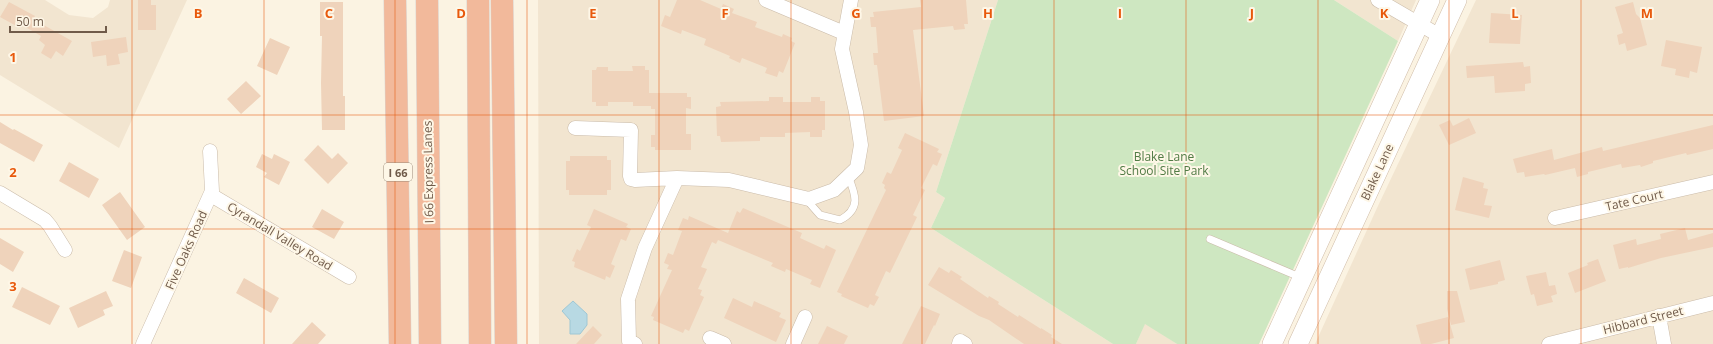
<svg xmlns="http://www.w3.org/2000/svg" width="1713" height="344" viewBox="0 0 1713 344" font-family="'Open Sans',sans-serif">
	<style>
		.residential { fill: #f2e5d0 }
		.green { fill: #cee7c1 }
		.water { fill: #b8d9e3; stroke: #9ec7d4 }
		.building { fill: #efd3bb }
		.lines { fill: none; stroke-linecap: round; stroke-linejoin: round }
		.lane-casing { stroke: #cabba9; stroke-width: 8 }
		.street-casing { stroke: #cabba9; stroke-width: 15 }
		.secondary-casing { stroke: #d0bda9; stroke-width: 20 }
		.highway-casing { stroke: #dad4d0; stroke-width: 23 }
		.lane { stroke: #fff; stroke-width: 7 }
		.street { stroke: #fff; stroke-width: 14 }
		.secondary { stroke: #fff; stroke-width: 19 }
		.highway { stroke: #f2b99b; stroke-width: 22 }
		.grid { fill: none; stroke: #e8590c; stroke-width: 1; stroke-opacity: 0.55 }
		.labels { text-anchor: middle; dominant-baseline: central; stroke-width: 4; stroke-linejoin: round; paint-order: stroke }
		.shield { fill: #fef7e7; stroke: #9b8a79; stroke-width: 1 }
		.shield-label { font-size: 11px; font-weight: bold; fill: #705b4a }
		.park-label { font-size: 12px; fill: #517b45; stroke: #fef7e7 }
		.street-label { font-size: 12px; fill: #705b4a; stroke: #fef7e7 }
		.grid-label { font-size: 13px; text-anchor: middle; font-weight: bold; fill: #e8590c; stroke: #fef7e7; stroke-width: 4; stroke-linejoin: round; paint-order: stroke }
	</style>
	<rect width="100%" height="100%" fill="#fbf3e2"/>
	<path class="residential" d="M0,0H45L69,15L93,18L108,7L110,0H187L119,148L0,75Z
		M538,0H998L936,192L945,198L931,228L1113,344H539Z
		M1334,0H1416L1398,41Z
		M1476,0H1713V344H1315L1377,208Z
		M1145,323L1177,344H1136Z"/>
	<path class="green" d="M998,0H1334L1398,41L1259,344H1177L1145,324L1136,344H1113L931,228L945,198L936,192Z"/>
	<path class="water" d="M573,301L587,314V325L580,334H570V320L562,311Z"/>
	<path class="building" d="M138,0H151V5H156V30H138Z
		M677,0H700L721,9L723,4L734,9L732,13L757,22L755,27L782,37L783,34L792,38L791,41L795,43L783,73L779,71L777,77L765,73L767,68L742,58L740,63L729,58L730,56L704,45L706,39L682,30L681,34L661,26L665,15L670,17Z
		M920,0H966L968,24H964L965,29L954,30L953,26L913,30L924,116L884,121L877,65H874L873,53H878L876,27H871L870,17H874L873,12L921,7Z
		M9,2L35,16L33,19L72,41L63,56L56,51L51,59L41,53L45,45L39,40L41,36L22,25L20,28L0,17Z
		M320,2H343V96H345V130H322L321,83L322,36H320Z
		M1633,2L1636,14L1640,18L1647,45L1627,51L1625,43L1619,45L1617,35L1623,33L1615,7Z
		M1491,13L1522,15L1520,44L1489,43Z
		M126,37L128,52L118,54L120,64L107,66L106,55L93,57L91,42Z
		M270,38L290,47L277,75L257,66Z
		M1666,40L1702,47L1697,73L1690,71L1689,78L1675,75L1676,69L1661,66Z
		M1523,62L1524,67L1530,66L1531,83L1525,84V91L1495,93L1494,76L1467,78L1466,66Z
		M632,66H645V70H649V93H687V97H691V109L686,108V134H691V150H655V147H651V135H655V109H651V106H633V102H608V106H596V102H592V70H596L597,67H608V71H633Z
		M246,81L261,96L241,114L227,99Z
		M769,97H783V102H811V97H820V101H825V130H822V137H810V132L785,133V137H760V141L721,142L720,136H717L716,107L721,106L720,102L769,101Z
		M1469,118L1476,133L1449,145L1439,125L1450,120L1453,126Z
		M0,122L13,130L14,129L43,145L34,162L0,143Z
		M1713,125V149L1687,155L1686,153L1653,161V163L1641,167L1640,165L1622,168L1621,164L1588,172V174L1577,177L1575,168L1545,175L1544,174L1525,177L1524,172L1517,173L1513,159L1552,149L1554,160L1602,147L1603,151Z
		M905,133L939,149L937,152L942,154L937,166L933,164L921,188L925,190L913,215L917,217L890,273L886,271L875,295L879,297L874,306L870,304L868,308L841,296L842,294L837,292L886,190L884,188L885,185L882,183L887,172L891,174L902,150L898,148Z
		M318,145L332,159L338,153L348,163L328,184L304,160Z
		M262,154L272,159L274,154L290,162L279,185L264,177L267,173L256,167Z
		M570,156H607V160H611V190H607V195H569V190H566V161H570Z
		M69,162L99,179L89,198L59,181Z
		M1463,177L1484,183L1483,188L1488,189L1484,205L1492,206L1489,218L1455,210Z
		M120,192L145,227L127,240L102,205Z
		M743,208L802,233L800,238L824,249L826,245L836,250L820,288L810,284L812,280L786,269L785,272L771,266L773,263L718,240L716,244L712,242L701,267L707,269L698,289L702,290L700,295L704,297L689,331L685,329L683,333L653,320L654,317L651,316L672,270L667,269L669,265L664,263L668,253L673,255L682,231L678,230L683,218L688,220L689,216L728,233L737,211L740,213Z
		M322,209L344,222L334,239L312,227Z
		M594,209L628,224L626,227L631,229L626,241L621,239L611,264L615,266L610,278L606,276L605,280L574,267L575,262L572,261L577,249L580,251L591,227L587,225Z
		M1685,228L1688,240L1713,233V247L1661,258L1628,268V267L1619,269L1613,245L1636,239L1637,245L1661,239L1660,234Z
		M0,238L24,252L13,272L0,264Z
		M124,250L142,257L131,288L112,281Z
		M1598,259L1606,281L1575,293L1568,273L1588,265L1587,263Z
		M1500,260L1505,280L1498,282V284L1470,290L1465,269Z
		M939,267L949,273L951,270L962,277L960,279L988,298L989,296L999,302L998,304L1018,317L1019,315L1041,329V328L1052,335L1051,337L1062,344H1024L989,320L979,316L928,285Z
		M1546,272L1549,286L1555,285L1557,294L1551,296L1553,302L1537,306L1534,294L1531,295L1526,276Z
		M244,278L279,298L271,313L236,293Z
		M22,287L60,306L50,325L12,307Z
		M106,291L113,306L103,310L105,315L78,328L69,308Z
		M1447,291H1457L1465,322L1451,325L1447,309Z
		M733,298L752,307L754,301L781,313L779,317L786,320L776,342L724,318Z
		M921,306L940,314L935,326L934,325L925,344H902Z
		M1448,317L1454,338L1431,344H1421L1416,325Z
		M312,322L326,335L318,344H292Z
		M593,326L602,335L594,344H576Z
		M827,326L848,336L844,344H818Z"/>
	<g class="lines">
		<defs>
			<path id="lane" d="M806,199L820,215L840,220C861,209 856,195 848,176
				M1210,239L1302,278"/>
			<path id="street" d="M766,0L844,33
				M1378,0L1440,36
				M575,128L631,130L630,176L631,179L635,180L677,178
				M0,193L45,220L50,226L65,250
				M211,195L349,277
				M1555,218L1713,182
				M1659,316L1664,344
				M710,338L724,344
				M143,344L212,191L210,151
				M635,344L629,341L628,299L645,248L677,178L729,180L809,199L834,190L857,168L861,145L856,112L842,49L851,0
				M793,344L805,317
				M959,344L960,341L965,344
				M1549,344L1713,303"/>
			<path id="secondary" d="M1272,344L1430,0
				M1298,344L1457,0"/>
			<path id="highway" d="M395,0L400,344
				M427,0L430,344
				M478,0L480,344
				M502,0L506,344"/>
		</defs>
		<use href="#lane" class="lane-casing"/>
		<use href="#street" class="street-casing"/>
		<use href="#secondary" class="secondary-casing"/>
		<use href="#highway" class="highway-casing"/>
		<use href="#lane" class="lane"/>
		<use href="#street" class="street"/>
		<use href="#secondary" class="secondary"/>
		<use href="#highway" class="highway"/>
	</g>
	<path class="grid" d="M132,0V344M264,0V344M395,0V344M527,0V344M659,0V344M791,0V344M922,0V344M1054,0V344M1186,0V344M1318,0V344M1449,0V344M1581,0V344M0,115H1713M0,229H1713"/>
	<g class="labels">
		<rect class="shield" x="384" y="163" width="28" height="18" rx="3"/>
		<g class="shield-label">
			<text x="398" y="172">I 66</text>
		</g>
		<g class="park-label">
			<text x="1164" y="156">Blake Lane<tspan x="1164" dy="14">School Site Park</tspan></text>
		</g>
		<g class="street-label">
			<text transform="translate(428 172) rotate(-91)">I 66 Express Lanes</text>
			<text transform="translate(1377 172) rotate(-65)">Blake Lane</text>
			<text transform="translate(1634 200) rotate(-13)">Tate Court</text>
			<text transform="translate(280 236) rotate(31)">Cyrandall Valley Road</text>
			<text transform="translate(186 250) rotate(-66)">Five Oaks Road</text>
			<text transform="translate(1643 320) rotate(-14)">Hibbard Street</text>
		</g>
	</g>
	<g class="grid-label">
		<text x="198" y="18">B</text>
		<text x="329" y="18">C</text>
		<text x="461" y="18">D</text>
		<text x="593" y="18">E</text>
		<text x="725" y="18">F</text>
		<text x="856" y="18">G</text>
		<text x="988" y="18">H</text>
		<text x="1120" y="18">I</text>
		<text x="1252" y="18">J</text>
		<text x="1384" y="18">K</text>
		<text x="1515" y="18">L</text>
		<text x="1647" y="18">M</text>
		<text x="13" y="62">1</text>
		<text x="13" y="177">2</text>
		<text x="13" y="291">3</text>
	</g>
	<path d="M10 26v6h96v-6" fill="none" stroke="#705b4a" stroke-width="2"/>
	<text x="16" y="26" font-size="12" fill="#705b4a" stroke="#fef7e7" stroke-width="3" paint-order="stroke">50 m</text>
</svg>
